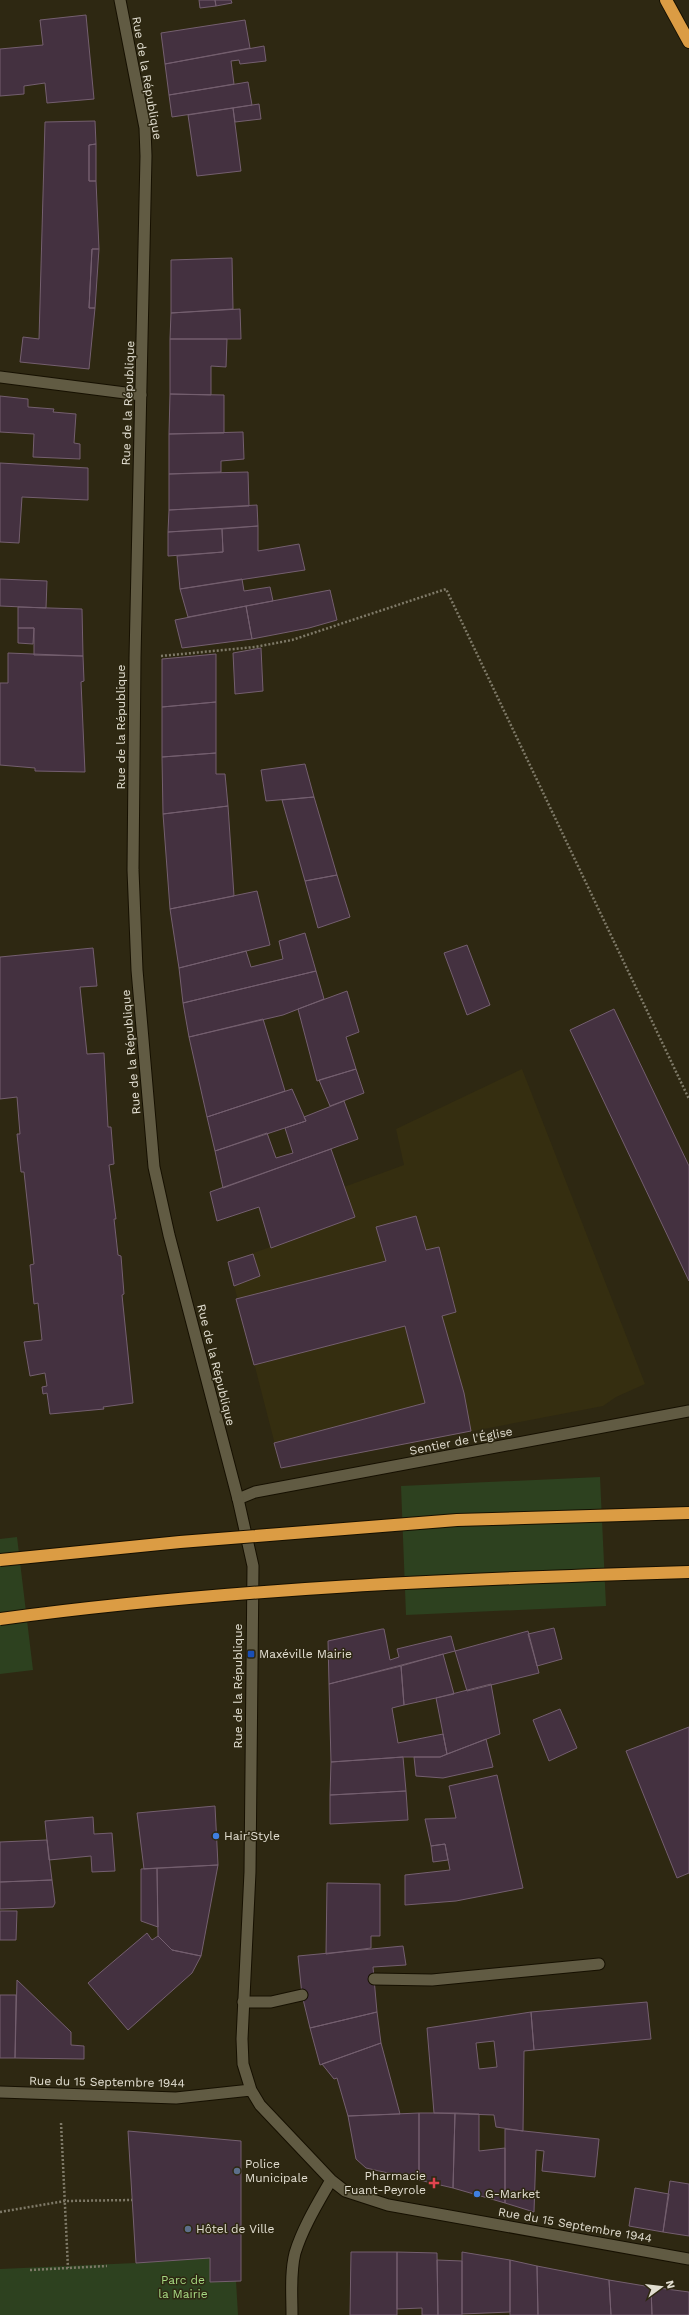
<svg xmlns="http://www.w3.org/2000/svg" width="689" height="2315" viewBox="0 0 689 2315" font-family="'Work Sans',sans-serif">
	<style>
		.built { fill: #352e10 }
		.green { fill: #2d411f }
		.building { fill: #443140; stroke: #745f6f; fill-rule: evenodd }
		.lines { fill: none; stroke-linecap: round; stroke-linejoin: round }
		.service-casing { stroke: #161000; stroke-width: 13 }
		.minor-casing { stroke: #161000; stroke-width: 13 }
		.tertiary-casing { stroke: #161000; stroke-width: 13 }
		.motorway-casing { stroke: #161000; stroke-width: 14 }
		.path { stroke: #7f7a68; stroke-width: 2.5; stroke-dasharray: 2 2; stroke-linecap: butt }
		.service { stroke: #615b43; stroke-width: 11 }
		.minor { stroke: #615b43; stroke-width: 11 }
		.tertiary { stroke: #615b43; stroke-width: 11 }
		.motorway { stroke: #db9c44; stroke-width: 12 }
		.motorway-bridge-casing { stroke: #161000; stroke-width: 14; stroke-linecap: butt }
		.motorway-bridge { stroke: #db9c44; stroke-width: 12 }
		.transit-dot { fill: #1a4fb4; stroke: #2e2812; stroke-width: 1.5 }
		.shop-dot { fill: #3f7fe0; stroke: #2e2812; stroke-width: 1.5 }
		.service-dot { fill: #5c6f8a; stroke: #2e2812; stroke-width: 1.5 }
		.health-dot { fill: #e0444e; stroke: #2e2812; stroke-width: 1.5 }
		.labels { text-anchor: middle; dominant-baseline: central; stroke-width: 3; stroke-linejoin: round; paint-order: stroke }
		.street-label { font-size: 12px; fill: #e2ded1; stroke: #2e2812 }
		.poi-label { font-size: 12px; fill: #e2ded1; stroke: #2e2812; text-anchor: start }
		.park-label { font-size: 12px; fill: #a6da83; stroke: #2e2812 }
	</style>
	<rect width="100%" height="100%" fill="#2e2812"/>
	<path class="built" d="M522,1069L645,1384L616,1397L603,1406L281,1468L228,1262L355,1217L344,1187L404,1165L396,1129Z"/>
	<path class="green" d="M600,1477L606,1606L406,1615L401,1486Z
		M17,1537L33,1670L0,1674V1539Z
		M210,2258V2282L236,2281L238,2315H0V2269L136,2263Z"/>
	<path class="building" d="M199,0H215L216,6L200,8Z
		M215,0H231L232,3L216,6Z
		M86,15L94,99L47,103L45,83L24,86V94L0,96V49L43,45L40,20Z
		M245,20L250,48L165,64L161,33Z
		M264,46L266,61L240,64L239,60L231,61L234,84L169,95L165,64Z
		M248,82L252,105L172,117L169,95Z
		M259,104L261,119L235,122L233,108Z
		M233,108L241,171L197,176L188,115Z
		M95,121L96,144L89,145V181H96L99,249H92L89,308H95L89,369L20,362L23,337L39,339L45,122Z
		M96,144V181H89V145Z
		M92,249H99L95,308H89Z
		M232,258L233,309L171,313V260Z
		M240,309L241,339H170L171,313Z
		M170,339H227L226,367L211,366V395L170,394Z
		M170,394L224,395V433L169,434Z
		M0,396L28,399V407L54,409L53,412L76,414L74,443L80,444V459L33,457L34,434L0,432Z
		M243,432L244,459L221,461V472L169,474V434Z
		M0,463L88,468V500L22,497L19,543L0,542Z
		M248,472L249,506L169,510V474Z
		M257,505L258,526L168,532L169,510Z
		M258,526V551L299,544L305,570L180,589L177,556L223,552L222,529Z
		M222,529L223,552L168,556V532Z
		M0,579L47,581L46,608L0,606Z
		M242,579L244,591L270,587L273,601L188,617L180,589Z
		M330,590L337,620L309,628L252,639L246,606Z
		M246,606L252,639L182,648L175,620Z
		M18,607L82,609L83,656L34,655V628H18Z
		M18,628H34L33,644L18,643Z
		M261,648L263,691L235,694L233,653Z
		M8,653L83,656L84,681L81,682L85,772L35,771V768L0,765V683H8Z
		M216,654V702L162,707V659Z
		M216,702V753L162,757V707Z
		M216,753V774H225L228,806L163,814L162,757Z
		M305,764L314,797L266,801L261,770Z
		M314,797L337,875L305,881L282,800Z
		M228,806L234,896L170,909L163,814Z
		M337,875L350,917L318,928L305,881Z
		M257,891L270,945L179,968L170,909Z
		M305,933L316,971L183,1003L179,968L246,951L251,967L283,959L279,941Z
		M467,945L490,1005L467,1015L444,953Z
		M93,948L97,986L80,987L87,1054L104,1053L108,1127H111L114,1164L109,1165L116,1219H114L118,1255L121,1256L124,1294L122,1295L133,1403L103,1407L104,1409L50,1414L47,1393L43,1394L42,1387L47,1386L45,1373L30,1376L24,1342L42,1340L38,1303L34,1304L30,1265L34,1264L24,1172H21L17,1134H20L17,1097L0,1099V957Z
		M316,971L324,999L283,1015L189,1037L183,1003Z
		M347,991L359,1032L346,1037L356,1069L317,1081L298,1009Z
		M614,1009L689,1166V1281L570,1030Z
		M263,1019L285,1091L207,1117L189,1037Z
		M356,1069L364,1093L330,1106L319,1080Z
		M292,1089L306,1121L215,1151L207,1117Z
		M344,1101L358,1139L223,1188L215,1151L267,1133L276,1158L293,1153L285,1128L306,1121L304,1117Z
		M331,1149L355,1217L271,1248L259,1207L217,1221L210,1192Z
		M416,1216L426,1250L439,1247L456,1312L442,1316L464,1393L471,1431L281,1468L274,1443L425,1403L405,1326L254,1365L236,1299L386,1261L376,1227Z
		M253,1254L260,1276L234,1286L228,1262Z
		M554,1628L562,1659L537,1666L528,1634Z
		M382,1629H384L390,1660L399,1657L397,1649L451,1636L455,1651L329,1684L328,1641Z
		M528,1631L539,1673L467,1691L455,1651Z
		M443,1654L454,1694L404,1705L401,1666Z
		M401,1666L404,1705L392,1708L398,1743L443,1734L447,1754L440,1757H403L331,1762L329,1684Z
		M491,1684L500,1734L447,1754L436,1698Z
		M560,1709L577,1748L549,1761L533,1720Z
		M689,1727V1873L677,1878L626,1751Z
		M486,1739L493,1767L443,1778L416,1776L414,1757H440Z
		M403,1757L406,1791L330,1795L331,1762Z
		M497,1775L523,1888L456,1901L405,1905V1875L450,1870L445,1844L431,1846L425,1819L456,1818L449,1786Z
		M406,1791L408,1820L330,1824V1795Z
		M215,1806L218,1865L144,1869L137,1813Z
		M93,1817L94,1834L112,1833L115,1871L92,1872L91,1856L49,1860L45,1821Z
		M47,1840L52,1880L0,1882V1842Z
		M445,1844L448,1860L433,1862L431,1846Z
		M218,1865L201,1956L172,1950L158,1936L157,1868Z
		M157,1868L158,1927L141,1921V1869Z
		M52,1880L55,1903L53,1907L0,1909V1882Z
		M327,1883L380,1884V1936H371V1948L326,1954Z
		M0,1911H17L16,1940H0Z
		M147,1933L152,1940L158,1936L172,1950L201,1956L192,1973L128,2030L88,1983Z
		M403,1946L406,1965L373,1967L377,2012L310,2028L302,1995L298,1956Z
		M17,1980L71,2032V2045L84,2046V2059L15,2058Z
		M0,1995H16L15,2058H0Z
		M647,2002L651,2039L534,2050L531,2012Z
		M377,2012L381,2043L320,2065L310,2028Z
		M531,2012L534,2050L524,2051L523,2131L496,2127L494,2115L434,2113L427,2028ZM494,2041L497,2067L479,2069L476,2043Z
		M381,2043L400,2114L348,2116L337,2078L334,2079L322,2064Z
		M419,2113V2180L366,2168L356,2159L348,2116Z
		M419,2113H455L453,2188L419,2180Z
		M455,2113L479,2114V2151L505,2148V2203L453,2188Z
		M505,2129L599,2139L595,2177L542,2171L544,2151L536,2150L534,2212L505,2203Z
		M128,2131L241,2141V2281L210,2282V2258L136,2263Z
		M670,2181L689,2184V2236L663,2232Z
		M635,2188L669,2194L663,2232L629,2226Z
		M351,2252H397V2315H350Z
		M397,2252L437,2253L438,2315H422V2308L397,2309Z
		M462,2252L510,2260V2312L462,2314Z
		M437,2260L462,2261V2315H438Z
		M510,2260L537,2266L538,2315H510Z
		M537,2266L609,2280L611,2315H538Z
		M609,2280L651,2287L652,2315H611Z
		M651,2287L689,2292V2315H652Z"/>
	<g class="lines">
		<defs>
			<path id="service" d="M238,1499L255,1492L689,1411
				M374,1979L432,1980L599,1964
				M243,2002H271L302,1995"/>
			<path id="minor" d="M0,377L141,395"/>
			<path id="tertiary" d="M120,0L145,128L146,156L135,658L133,870L137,970L154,1167L169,1235L238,1499L253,1566L250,1872L242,2039L243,2064L251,2090L260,2105L331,2180L345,2191L388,2205L689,2259
				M0,2092L176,2098L251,2090
				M292,2315C292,2295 290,2273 295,2253C303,2227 318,2203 331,2180"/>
			<path id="motorway" d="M666,0L689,42"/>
		</defs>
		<use href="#service" class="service-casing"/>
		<use href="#minor" class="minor-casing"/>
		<use href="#tertiary" class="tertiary-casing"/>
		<use href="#motorway" class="motorway-casing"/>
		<path class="path" d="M161,656L255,647L292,640L446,589L689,1099
			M61,2123L68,2268
			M0,2212L65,2201L132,2200
			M30,2270L107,2266"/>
		<use href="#service" class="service"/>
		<use href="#minor" class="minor"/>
		<use href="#tertiary" class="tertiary"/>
		<use href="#motorway" class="motorway"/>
		<defs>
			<path id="motorway-bridge" d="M0,1560L180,1542L457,1520L689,1513
				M0,1619C229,1588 459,1579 689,1572"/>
		</defs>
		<use href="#motorway-bridge" class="motorway-bridge-casing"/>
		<use href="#motorway-bridge" class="motorway-bridge"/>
	</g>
	<rect class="transit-dot" x="247" y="1650" width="8" height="8" rx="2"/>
	<g class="shop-dot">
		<circle cx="216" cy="1836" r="4"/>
		<circle cx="477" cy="2194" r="4"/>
	</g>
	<g class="service-dot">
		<circle cx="237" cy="2171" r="4"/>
		<circle cx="188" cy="2229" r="4"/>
	</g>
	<path class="health-dot" d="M432 2177h4v4h4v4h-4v4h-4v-4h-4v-4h4z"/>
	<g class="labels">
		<g class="street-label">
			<text transform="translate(147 78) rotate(80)">Rue de la République</text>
			<text transform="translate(128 403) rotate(-88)">Rue de la République</text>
			<text transform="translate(121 727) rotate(-90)">Rue de la République</text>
			<text transform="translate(131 1052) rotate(-95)">Rue de la République</text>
			<text transform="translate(216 1365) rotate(76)">Rue de la République</text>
			<text transform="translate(461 1441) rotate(-11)">Sentier de l'Église</text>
			<text transform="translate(238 1686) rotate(-90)">Rue de la République</text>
			<text transform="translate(107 2082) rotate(1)">Rue du 15 Septembre 1944</text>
			<text transform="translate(575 2225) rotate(10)">Rue du 15 Septembre 1944</text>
		</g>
		<g class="poi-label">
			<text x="259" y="1654">Maxéville Mairie</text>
			<text x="224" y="1836">Hair'Style</text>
			<text x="245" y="2164">Police<tspan x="245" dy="14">Municipale</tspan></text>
			<text x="426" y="2176" text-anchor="end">Pharmacie<tspan x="426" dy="14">Fuant-Peyrole</tspan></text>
			<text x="485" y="2194">G-Market</text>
			<text x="196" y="2229">Hôtel de Ville</text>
		</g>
		<g class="park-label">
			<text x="183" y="2280">Parc de<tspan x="183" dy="14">la Mairie</tspan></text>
		</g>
	</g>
	<g transform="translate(661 2287) rotate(75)" stroke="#2e2812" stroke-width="3" paint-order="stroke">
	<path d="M0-3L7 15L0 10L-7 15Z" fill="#e2ded1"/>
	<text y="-6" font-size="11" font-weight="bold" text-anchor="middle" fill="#e2ded1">N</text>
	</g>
</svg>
